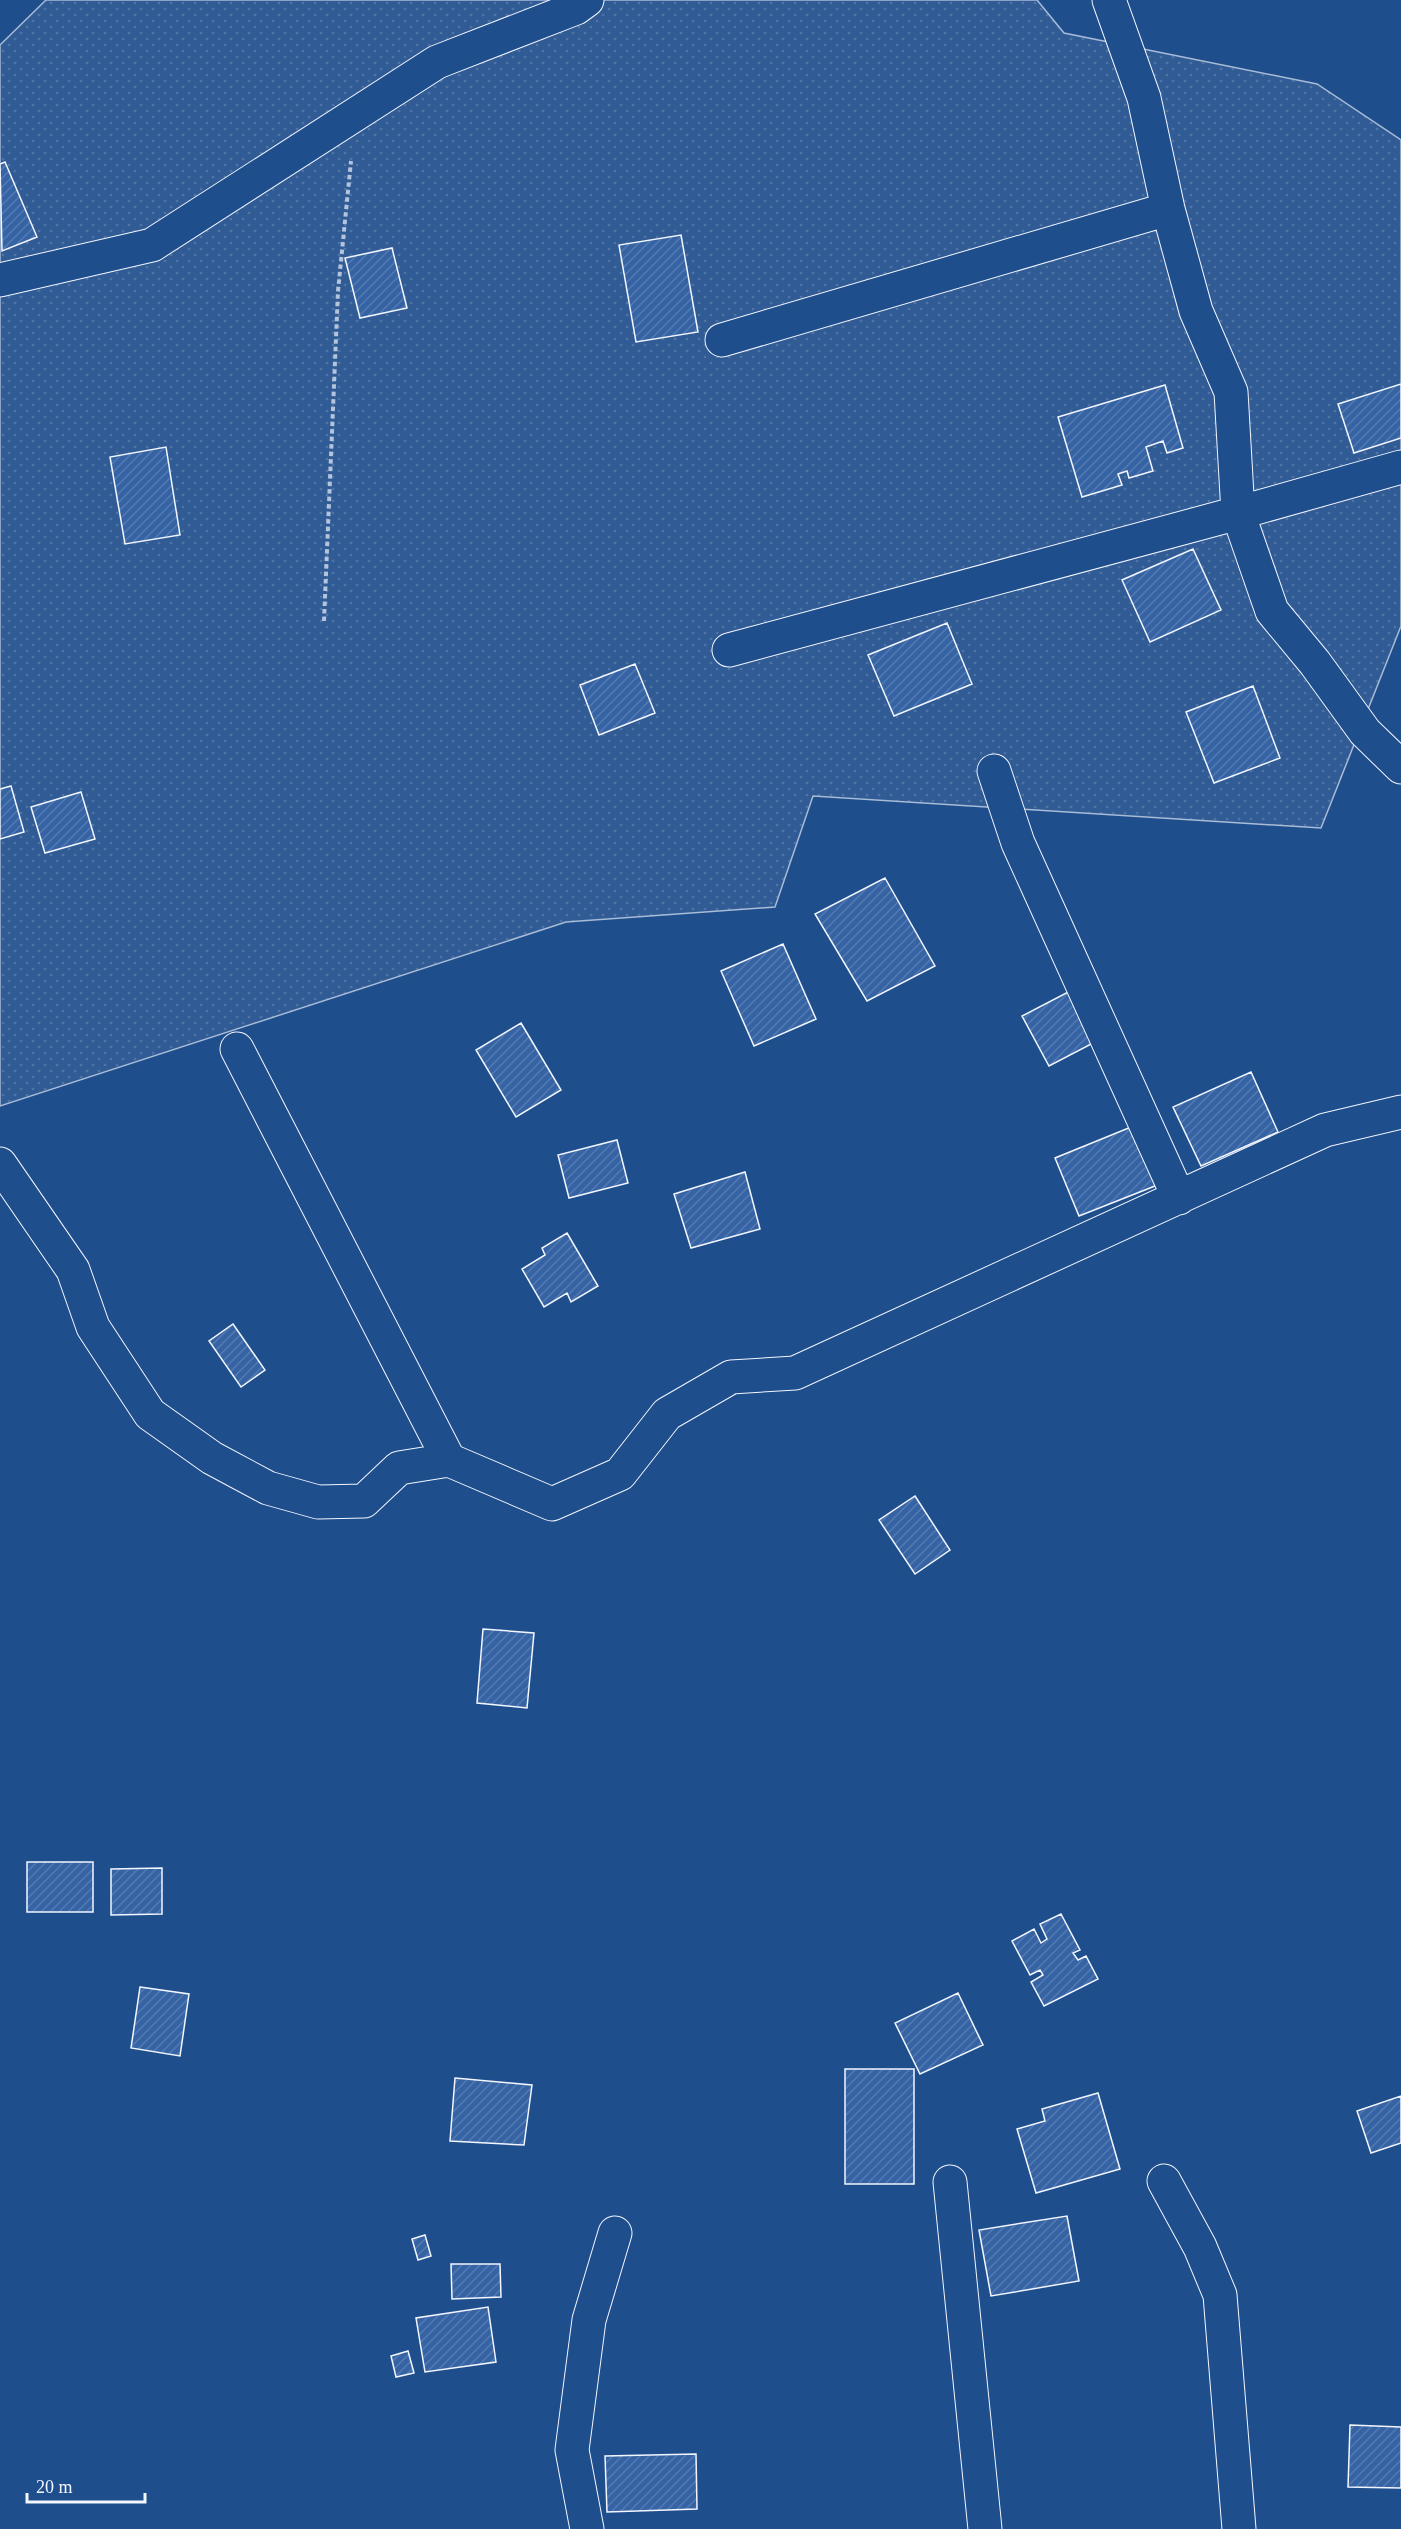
<svg xmlns="http://www.w3.org/2000/svg" width="1401" height="2529" viewBox="0 0 1401 2529" font-family="Georgia,serif">
	<style>
		.grass { fill: url(#grass-dots); stroke: #a8bbd7; stroke-width: 1.5 }
		.building { fill: url(#building-hatch); stroke: #f2f6ff; stroke-width: 1.5 }
		.lines { fill: none; stroke-linecap: round; stroke-linejoin: round }
		.minor-casing { stroke: #f2f6ff; stroke-width: 35 }
		.path { stroke: #b3c4dc; stroke-width: 4; stroke-dasharray: 4.5 3; stroke-linecap: butt }
		.minor { stroke: #1f4e8c; stroke-width: 33 }
	</style>
	<defs>
		<pattern id="grass-dots" width="8" height="8" patternUnits="userSpaceOnUse" patternTransform="scale(1.5)"><rect width="8" height="8" fill="#305b95"/><path d="M2 2h.1M6 6h.1" fill="none" stroke="#4e73a5" stroke-width="1.8" stroke-linecap="round"/></pattern>
		<pattern id="building-hatch" width="6" height="6" patternUnits="userSpaceOnUse" patternTransform="scale(1.5)"><rect width="6" height="6" fill="#3563a3"/><path d="M-1 1l2-2M0 6l6-6M5 7l2-2" fill="none" stroke="#537ab1"/></pattern>
	</defs>
	<rect width="100%" height="100%" fill="#1f4e8c"/>
	<path class="grass" d="M46,0H1037L1064,33L1317,84L1401,140V626L1321,828L813,796L775,907L566,922L0,1106V45Z"/>
	<path class="building" d="M5,162L37,237L2,251L0,164Z
		M681,235L698,332L636,342L619,245Z
		M392,248L407,308L360,318L345,258Z
		M1401,384V438L1354,453L1338,404Z
		M1165,385L1183,448L1167,453L1163,441L1146,447L1153,471L1129,478L1127,471L1118,474L1122,485L1082,497L1058,417Z
		M166,447L180,535L125,544L110,457Z
		M1193,549L1221,610L1150,642L1122,580Z
		M947,623L972,684L894,716L868,655Z
		M635,664L655,713L599,735L580,685Z
		M1253,686L1280,758L1214,783L1186,712Z
		M11,786L24,832L0,839V789Z
		M81,792L95,839L45,853L31,807Z
		M885,878L935,966L867,1001L815,914Z
		M783,944L816,1019L754,1046L721,971Z
		M1072,990L1099,1040L1049,1066L1022,1016Z
		M521,1023L561,1090L516,1117L476,1050Z
		M1251,1072L1278,1132L1201,1166L1173,1107Z
		M1136,1125L1160,1184L1079,1216L1055,1158Z
		M617,1140L628,1183L569,1198L558,1155Z
		M745,1172L760,1229L691,1248L674,1194Z
		M567,1233L598,1286L571,1302L567,1293L544,1307L522,1269L545,1255L542,1248Z
		M233,1324L265,1370L241,1387L209,1341Z
		M915,1496L950,1550L915,1574L879,1520Z
		M483,1629L534,1633L527,1708L477,1703Z
		M27,1862H93V1912H27Z
		M162,1868V1914L111,1915V1869Z
		M1061,1914L1080,1950L1073,1953L1078,1960L1086,1956L1098,1979L1044,2006L1031,1982L1043,1975L1040,1970L1030,1975L1012,1941L1034,1929L1041,1943L1047,1939L1040,1924Z
		M140,1987L189,1994L180,2056L131,2048Z
		M958,1993L983,2045L920,2074L895,2023Z
		M845,2069H914V2184H845Z
		M455,2078L532,2085L524,2145L450,2141Z
		M1098,2093L1120,2169L1036,2193L1017,2129L1045,2121L1042,2109Z
		M1401,2096V2143L1371,2153L1357,2111Z
		M1067,2216L1079,2281L991,2296L979,2230Z
		M425,2235L431,2256L418,2260L412,2239Z
		M451,2264H500L501,2297L452,2299Z
		M488,2307L496,2362L425,2372L416,2318Z
		M408,2351L414,2373L396,2377L391,2356Z
		M1350,2425L1401,2427V2488L1348,2487Z
		M696,2454L697,2509L607,2512L605,2456Z"/>
	<g class="lines">
		<defs>
			<path id="minor" d="M1109,0L1144,98L1168,209L1196,311L1231,392L1238,513L1272,611L1315,663L1365,732L1401,767
				M0,280L152,245L437,62L576,8L587,0
				M722,340L1168,209
				M729,650L1238,513L1401,467
				M994,771L1018,843L1179,1198
				M237,1049L449,1460
				M0,1164L73,1270L93,1327L150,1414L212,1458L268,1488L318,1502L364,1501L399,1468L449,1460L552,1504L620,1474L667,1414L731,1377L795,1373L1325,1130L1401,1112
				M1164,2181L1200,2247L1220,2295L1239,2529
				M950,2182L985,2529
				M587,2529L572,2450L589,2320L615,2233"/>
		</defs>
		<use href="#minor" class="minor-casing"/>
		<path class="path" d="M324,621L338,291L351,161"/>
		<use href="#minor" class="minor"/>
	</g>
	<path d="M27 2493v9h118v-9" fill="none" stroke="#f2f6ff" stroke-width="3"/>
	<text x="36" y="2493" font-size="18" fill="#f2f6ff" stroke="#1f4e8c" stroke-width="4.5" paint-order="stroke">20 m</text>
</svg>
